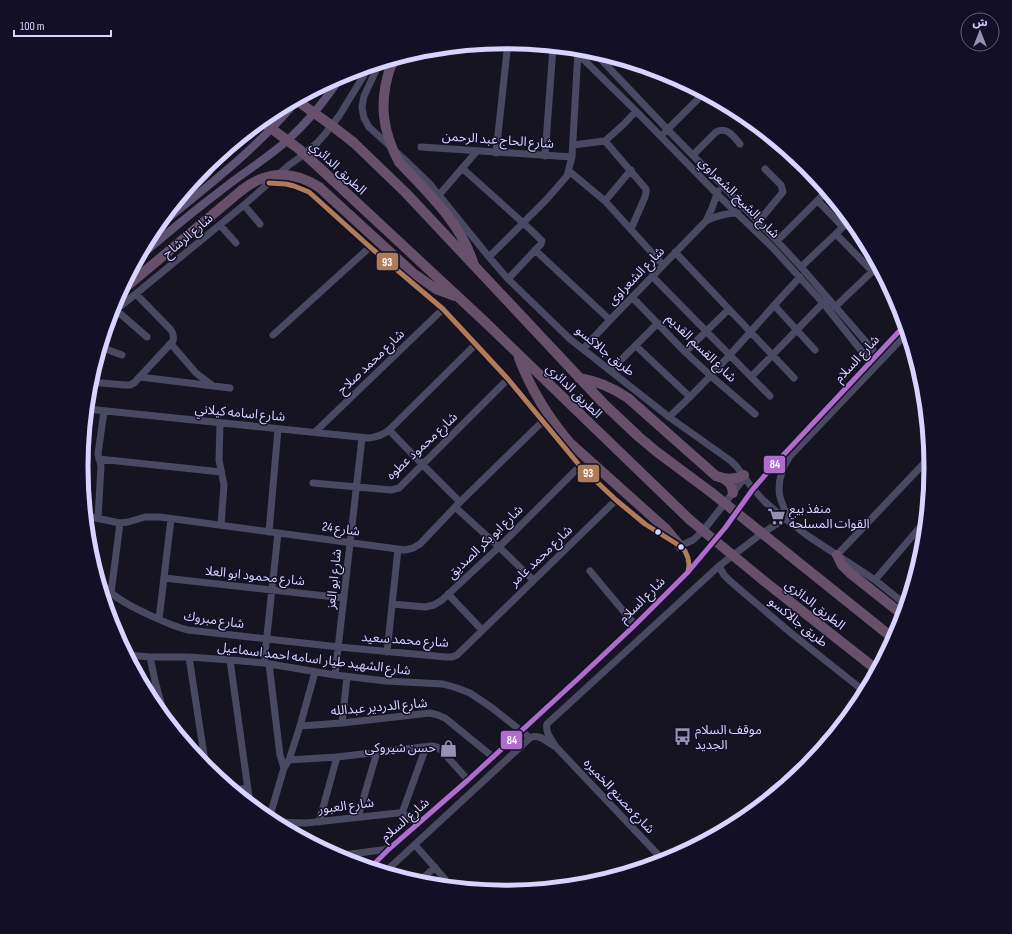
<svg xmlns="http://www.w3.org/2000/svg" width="1012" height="934" viewBox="0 0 1012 934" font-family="'Sofia Sans Condensed','Noto Sans Arabic',sans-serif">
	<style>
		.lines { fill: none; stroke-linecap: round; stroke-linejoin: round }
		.minor { stroke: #4a4962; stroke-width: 7 }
		.major { stroke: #5e5373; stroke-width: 8 }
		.highway { stroke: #67516a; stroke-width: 10 }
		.highway-bridge { stroke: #67516a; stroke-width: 10 }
		.bus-1-casing { stroke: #130f26; stroke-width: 8 }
		.bus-2-casing { stroke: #130f26; stroke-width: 8 }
		.bus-1 { stroke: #b07c57; stroke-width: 5 }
		.bus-2 { stroke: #b06ccc; stroke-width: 5 }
		.bus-dot { fill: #d9d4ff; stroke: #130f26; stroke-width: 1.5 }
		.labels { text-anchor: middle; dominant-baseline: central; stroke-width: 3; stroke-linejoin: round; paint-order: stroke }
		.street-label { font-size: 13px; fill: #d9d4ff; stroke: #130f26 }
		.poi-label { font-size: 13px; fill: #d9d4ff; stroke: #130f26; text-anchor: start }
		.rim { fill: none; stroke: #d9d4ff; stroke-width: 5 }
		.line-badge { stroke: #130f26; stroke-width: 1.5 }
		.badge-label { font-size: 11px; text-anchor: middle; font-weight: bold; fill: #fff }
	</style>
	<rect width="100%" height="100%" fill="#161421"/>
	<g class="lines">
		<path class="minor" d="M594,52L668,130L777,241L801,267L879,357
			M578,54L636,111L717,194L772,247L823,303L872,364
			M379,64L364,96L362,107L363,113L364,118L369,127L404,159L429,183L489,257L508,279L570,339L669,417L731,461L737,467L753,489L764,501L779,514L808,536L875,580L906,605
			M665,132L704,93
			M605,141L646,189V193L645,197L631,229
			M573,145L605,141L624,124L636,111
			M421,147L572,157
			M496,153L508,42
			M693,155L716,132C727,126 733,136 740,144
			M545,156L553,47
			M462,168L531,230L542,241L541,244L508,279
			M569,171L605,201L663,265
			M269,183L286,184L294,186L309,192L370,247L443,309L508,379L580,466L616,500L645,524L680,546L685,551L688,558L689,565L688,572
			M439,195L477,151
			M605,201L631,170
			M818,201L843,227
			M244,205L260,224
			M706,221C716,216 726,213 738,213
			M758,222L783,192L781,185L765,169
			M220,225L236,243
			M836,234L873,272
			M777,241L827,191
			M535,250L610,320
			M675,252L794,378
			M489,257L546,200L567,176L572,157L578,51
			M801,267L843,227L850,219
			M652,276L770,396
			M632,297L685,352L711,376L755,414
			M774,305L815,350
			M835,307L878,266
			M116,310L147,337
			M110,315L244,205L289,165L299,158L317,143L325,134L339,116L369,67
			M273,335L370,247
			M171,344L196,373L212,385
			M636,346L690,397
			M100,347L122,355
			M583,349L610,320L706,221L712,208L718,191
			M685,352L729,309
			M611,370L658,323
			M140,377L230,388
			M751,377L823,303
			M90,382L125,385H130L134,383L173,341C174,337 174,334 171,330L136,294
			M87,409L369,438C377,437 383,435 389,430L475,345
			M669,417C716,374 756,324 800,277
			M220,424L219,460L224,485L221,525
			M389,430L423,465L460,502
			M315,432L443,309
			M99,459L221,472
			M313,483L391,490L399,488L508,379
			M455,507L499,547L533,580
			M86,516L120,523L128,522L145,517H160L405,550L413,548L420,544L458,504L543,421
			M98,518L101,466L98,454L104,411
			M269,532L278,429
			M680,546L693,540L703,531L745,477
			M837,555L930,457
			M719,566L724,575L730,581L791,633L865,692
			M590,571L635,625
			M164,578L344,598
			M98,580C104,585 108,591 114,595C122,602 132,606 141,611C156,618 171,626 188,630L339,647L446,657H452L457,655L616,500
			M875,580L926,520
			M111,593L120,523
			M448,594L482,630
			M392,604L425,607L434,605L442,600L499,547L580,466
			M159,619L171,519
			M387,652L398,549
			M127,655L150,657H189L230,660L264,663L335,675L386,681L443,684L457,688L470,693L491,707L530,738
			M150,657L155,681L165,718
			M189,657L206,768
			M230,660L250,804
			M264,663L278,533
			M269,664L280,755L284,768
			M335,675L362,438
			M145,690L156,687
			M342,723L347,677
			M300,726L342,723L430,713L438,715L445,718L493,757
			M289,760L337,757L431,746L437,747L442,751L468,780
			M233,790L248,788
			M402,813L426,747
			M358,817L377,752
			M269,819L284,768L289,760L300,726L315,672
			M273,822L306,823L398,813C407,814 412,818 417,825
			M319,822L337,757
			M415,845L445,879
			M336,856L389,849
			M664,861L556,747C552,740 545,733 547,724L719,566L761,534L786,518C786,510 782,504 780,497C777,482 782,468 790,456L907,333
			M370,868L389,849L468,780L581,676L635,625L688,572L725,528L753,489L773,466L905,325
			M385,872L530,738C539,733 547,742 554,746
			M422,879L435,867"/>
		<path class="major" d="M152,231C204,189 258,148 300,97
			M138,258C165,235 191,213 219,192C236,178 255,166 273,152C301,131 323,104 342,75"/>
		<path class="highway" d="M390,68L395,59
			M353,142L406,193L605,405L639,437L657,452L712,493
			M399,162C427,192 460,222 473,262
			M324,172L483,320L690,520
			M319,187L413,273L436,289L455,296
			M184,192C198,181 208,175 216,158
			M120,292L242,190
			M519,358C531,390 548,417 570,443L666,529L680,546
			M579,378C597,381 612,387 628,398L716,476C726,480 735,480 744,475
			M724,479C730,482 732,486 733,493
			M788,554L894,639
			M837,555L842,565L850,573L903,615
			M764,581L877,670"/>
		<path class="highway-bridge" d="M390,68C379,102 382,131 399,162
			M296,100L331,125L353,142
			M261,121L299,149L324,172
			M242,190C266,171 293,170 319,187
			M712,493L788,554
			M690,520L764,581"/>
		<defs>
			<path id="bus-1" d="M269,183L286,184L294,186L309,192L370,247L443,309L508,379L580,466L616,500L645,524L680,546L685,551L688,558L689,565L688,572"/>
			<path id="bus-2" d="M370,868L389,849L468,780L581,676L635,625L688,572L725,528L753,489L773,466L905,325"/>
		</defs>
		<use href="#bus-1" class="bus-1-casing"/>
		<use href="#bus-2" class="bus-2-casing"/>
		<use href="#bus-1" class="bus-1"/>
		<use href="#bus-2" class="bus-2"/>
	</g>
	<defs>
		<symbol id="supermarket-bare" viewBox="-9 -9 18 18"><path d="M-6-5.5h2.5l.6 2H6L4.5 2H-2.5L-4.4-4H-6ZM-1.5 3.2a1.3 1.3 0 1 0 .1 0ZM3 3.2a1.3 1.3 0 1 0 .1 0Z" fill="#9591b1" stroke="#130f26" stroke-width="2.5" paint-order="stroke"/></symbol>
		<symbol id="bus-bare" viewBox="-9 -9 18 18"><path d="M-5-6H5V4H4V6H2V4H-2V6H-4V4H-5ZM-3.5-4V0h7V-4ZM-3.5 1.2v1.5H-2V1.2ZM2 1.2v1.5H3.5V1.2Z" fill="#9591b1" stroke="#130f26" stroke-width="2.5" paint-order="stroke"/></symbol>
		<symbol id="shop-bare" viewBox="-9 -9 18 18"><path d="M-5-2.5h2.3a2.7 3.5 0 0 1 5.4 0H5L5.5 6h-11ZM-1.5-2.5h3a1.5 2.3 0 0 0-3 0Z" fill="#9591b1" stroke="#130f26" stroke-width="2.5" paint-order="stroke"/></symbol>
	</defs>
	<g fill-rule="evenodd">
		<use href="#supermarket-bare" x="764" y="504" width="25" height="25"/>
		<use href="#bus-bare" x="670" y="724" width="25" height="25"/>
		<use href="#shop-bare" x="436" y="736" width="25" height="25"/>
	</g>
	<g class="bus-dot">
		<circle cx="658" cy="532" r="3.5"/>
		<circle cx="681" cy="547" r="3.5"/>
	</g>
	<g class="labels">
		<g class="street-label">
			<text transform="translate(498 140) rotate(4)">شارع الحاج عبد الرحمن</text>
			<text transform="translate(338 168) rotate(43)">الطريق الدائري</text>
			<text transform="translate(739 198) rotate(45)">شارع الشيخ الشعراوي</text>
			<text transform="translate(188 236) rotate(-40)">شارع الرشاح</text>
			<text transform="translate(636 276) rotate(-46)">شارع الشعراوى</text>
			<text transform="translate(701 348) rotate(44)">شارع القسم القديم</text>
			<text transform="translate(605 351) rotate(39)">طريق جالاكسو</text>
			<text transform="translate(857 359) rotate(-47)">شارع السلام</text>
			<text transform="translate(371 362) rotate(-44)">شارع محمد صلاح</text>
			<text transform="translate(574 391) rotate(44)">الطريق الدائري</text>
			<text transform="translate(240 413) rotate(5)">شارع اسامه كيلاني</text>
			<text transform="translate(422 446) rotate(-43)">شارع محمود عطوه</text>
			<text transform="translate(341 529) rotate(8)">شارع 24</text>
			<text transform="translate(485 542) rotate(-44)">شارع ابو بكر الصديق</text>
			<text transform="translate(541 556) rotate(-44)">شارع محمد عامر</text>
			<text transform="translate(255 576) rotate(6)">شارع محمود ابو العلا</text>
			<text transform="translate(334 579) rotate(-84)">شارع ابو العز</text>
			<text transform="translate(642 600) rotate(-45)">شارع السلام</text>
			<text transform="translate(815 605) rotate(38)">الطريق الدائري</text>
			<text transform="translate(214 620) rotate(8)">شارع مبروك</text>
			<text transform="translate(798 622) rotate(39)">طريق جالاكسو</text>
			<text transform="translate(405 640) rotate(4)">شارع محمد سعيد</text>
			<text transform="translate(314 659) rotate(7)">شارع الشهيد طيار اسامه احمد اسماعيل</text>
			<text transform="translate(379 707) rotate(-5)">شارع الدردير عبدالله</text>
			<text transform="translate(619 796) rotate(47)">شارع مصنع الخميره</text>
			<text transform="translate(346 806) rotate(-7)">شارع العبور</text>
			<text transform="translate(405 820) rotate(-41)">شارع السلام</text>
		</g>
		<g class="poi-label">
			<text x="789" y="509">منفذ بيع<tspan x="789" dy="15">القوات المسلحة</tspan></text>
			<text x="695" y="730">موقف السلام<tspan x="695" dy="15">الجديد</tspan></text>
			<text x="436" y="748" text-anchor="end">حسن شيروكى</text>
		</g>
	</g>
	<path d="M0 0H1012V934H0ZM88 467a418 418 0 1 1 836 0a418 418 0 1 1-836 0Z" fill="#130f26" fill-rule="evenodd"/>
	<path class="rim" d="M88 467a418 418 0 1 1 836 0a418 418 0 1 1-836 0Z"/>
	<g class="line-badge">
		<rect x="376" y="252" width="23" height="19" rx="4" fill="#b07c57"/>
		<rect x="763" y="455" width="23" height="19" rx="4" fill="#b06ccc"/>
		<rect x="577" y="464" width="23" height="19" rx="4" fill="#b07c57"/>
		<rect x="500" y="730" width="23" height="20" rx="4" fill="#b06ccc"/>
	</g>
	<g class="badge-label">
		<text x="387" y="266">93</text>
		<text x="775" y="468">84</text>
		<text x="588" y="477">93</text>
		<text x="512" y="744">84</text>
	</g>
	<g transform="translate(980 32)"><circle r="19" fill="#130f26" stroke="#625e7d"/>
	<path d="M0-3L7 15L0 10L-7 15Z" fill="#9591b1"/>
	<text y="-6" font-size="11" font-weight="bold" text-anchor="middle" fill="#d9d4ff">ش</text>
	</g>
	<path d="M14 30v6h97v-6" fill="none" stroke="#d9d4ff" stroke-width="2"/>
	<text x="20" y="30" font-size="12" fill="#d9d4ff" stroke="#130f26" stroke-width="3" paint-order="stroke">100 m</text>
</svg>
